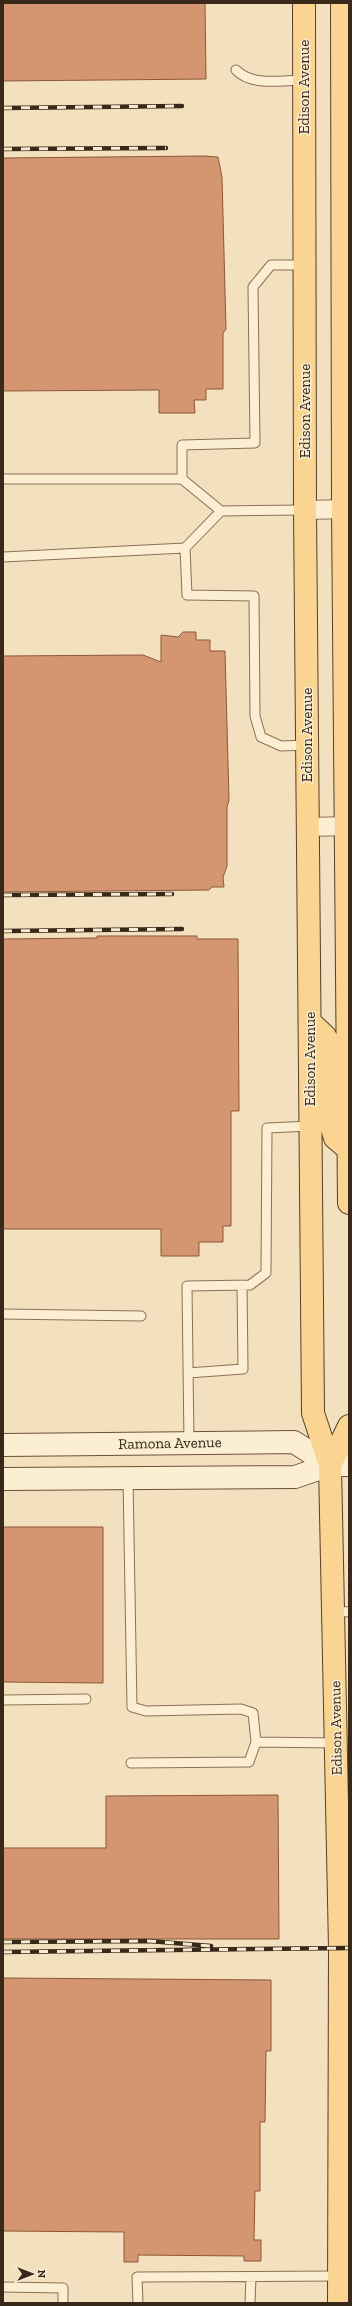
<svg xmlns="http://www.w3.org/2000/svg" width="352" height="2306" viewBox="0 0 352 2306" font-family="'Zilla Slab',serif">
	<style>
		.building { fill: #d49670; stroke: #8d5738 }
		.lines { fill: none; stroke-linecap: round; stroke-linejoin: round }
		.service-casing { stroke: #8c7055; stroke-width: 11 }
		.minor-casing { stroke: #8c7055; stroke-width: 20 }
		.secondary-casing { stroke: #6d5138; stroke-width: 24 }
		.primary-casing { stroke: #593e2a; stroke-width: 24 }
		.service { stroke: #fceed2; stroke-width: 9 }
		.minor { stroke: #fceed2; stroke-width: 18 }
		.secondary { stroke: #fceed2; stroke-width: 22 }
		.primary { stroke: #f9d591; stroke-width: 22 }
		.rail-casing { stroke: #39291b; stroke-width: 4.5 }
		.rail { stroke: #f8ebce; stroke-width: 3; stroke-dasharray: 9; stroke-linecap: butt }
		.labels { text-anchor: middle; dominant-baseline: central; stroke-width: 3; stroke-linejoin: round; paint-order: stroke }
		.street-label { font-size: 15px; fill: #39291b; stroke: #f8ebce }
	</style>
	<rect width="100%" height="100%" fill="#f2e0be"/>
	<path class="building" d="M3,3H205L206,79L3,81Z
		M204,156L218,157L222,177L226,329L223,333V389H206V400H194L195,413H159V390L3,391V158Z
		M183,632H196V640H210V651H225L229,800L227,807V866L223,877L224,887H212L209,890L3,892V656L143,655L161,662V635L178,637Z
		M97,936H197V939H238L239,1111H231V1226H223V1242H199V1256H161V1229H3V939L97,938Z
		M3,1527H103V1683L3,1682Z
		M278,1795L279,1939H3V1848H106V1796Z
		M3,1978L271,1980V2051H266L265,2122H260V2191H255L254,2240H261V2261H244V2256L138,2255V2262H124V2232L3,2231Z"/>
	<g class="lines">
		<defs>
			<path id="service" d="M236,70C253,87 282,80 304,80
				M305,265H271L253,287L255,443L182,445V479L221,511L305,510
				M3,479H182
				M221,511L185,548L187,595L254,596L255,716L261,737L281,746L307,745
				M3,557L185,548
				M3,1314L141,1316
				M188,1373L243,1369L242,1285
				M189,1443L187,1286L250,1285L266,1273L267,1128L311,1126
				M128,1478L132,1707L146,1711L241,1709L253,1713L256,1742
				M333,1611L349,1612
				M3,1700L86,1699
				M131,1763L249,1762L256,1742L336,1743
				M3,2287L63,2288V2303
				M138,2303L137,2277L339,2276
				M250,2303L251,2277"/>
			<path id="minor" d="M305,510L349,509
				M308,827L349,826"/>
			<path id="secondary" d="M3,1445L294,1442L330,1465
				M3,1479L295,1477L330,1465H349"/>
			<path id="primary" d="M304,3L305,510L313,1413L330,1465L340,1948L339,2303
				M342,3L343,510L349,1203
				M310,1022L325,1036L330,1045L332,1128L335,1138L349,1150
				M330,1465L349,1426"/>
		</defs>
		<use href="#service" class="service-casing"/>
		<use href="#minor" class="minor-casing"/>
		<use href="#secondary" class="secondary-casing"/>
		<use href="#primary" class="primary-casing"/>
		<use href="#service" class="service"/>
		<use href="#minor" class="minor"/>
		<use href="#secondary" class="secondary"/>
		<use href="#primary" class="primary"/>
		<defs>
			<path id="rail" d="M3,108L182,106
				M3,149L166,148
				M3,895L172,894
				M3,931L182,929
				M3,1942L149,1941L211,1946
				M3,1952L349,1948"/>
		</defs>
		<use href="#rail" class="rail-casing"/>
		<use href="#rail" class="rail"/>
	</g>
	<g class="labels">
		<g class="street-label">
			<text transform="translate(304 87) rotate(-90)">Edison Avenue</text>
			<text transform="translate(305 411) rotate(-90)">Edison Avenue</text>
			<text transform="translate(307 735) rotate(-90)">Edison Avenue</text>
			<text transform="translate(310 1059) rotate(-90)">Edison Avenue</text>
			<text transform="translate(170 1443) rotate(-1)">Ramona Avenue</text>
			<text transform="translate(336 1728) rotate(-91)">Edison Avenue</text>
		</g>
	</g>
	<rect width="352" height="2306" fill="none" stroke="#39291b" stroke-width="8"/>
	<g transform="translate(32 2274) rotate(90)" stroke="#f8ebce" stroke-width="3" paint-order="stroke">
	<path d="M0-3L7 15L0 10L-7 15Z" fill="#39291b"/>
	<text y="-6" font-size="11" font-weight="bold" text-anchor="middle" fill="#39291b">N</text>
	</g>
</svg>
